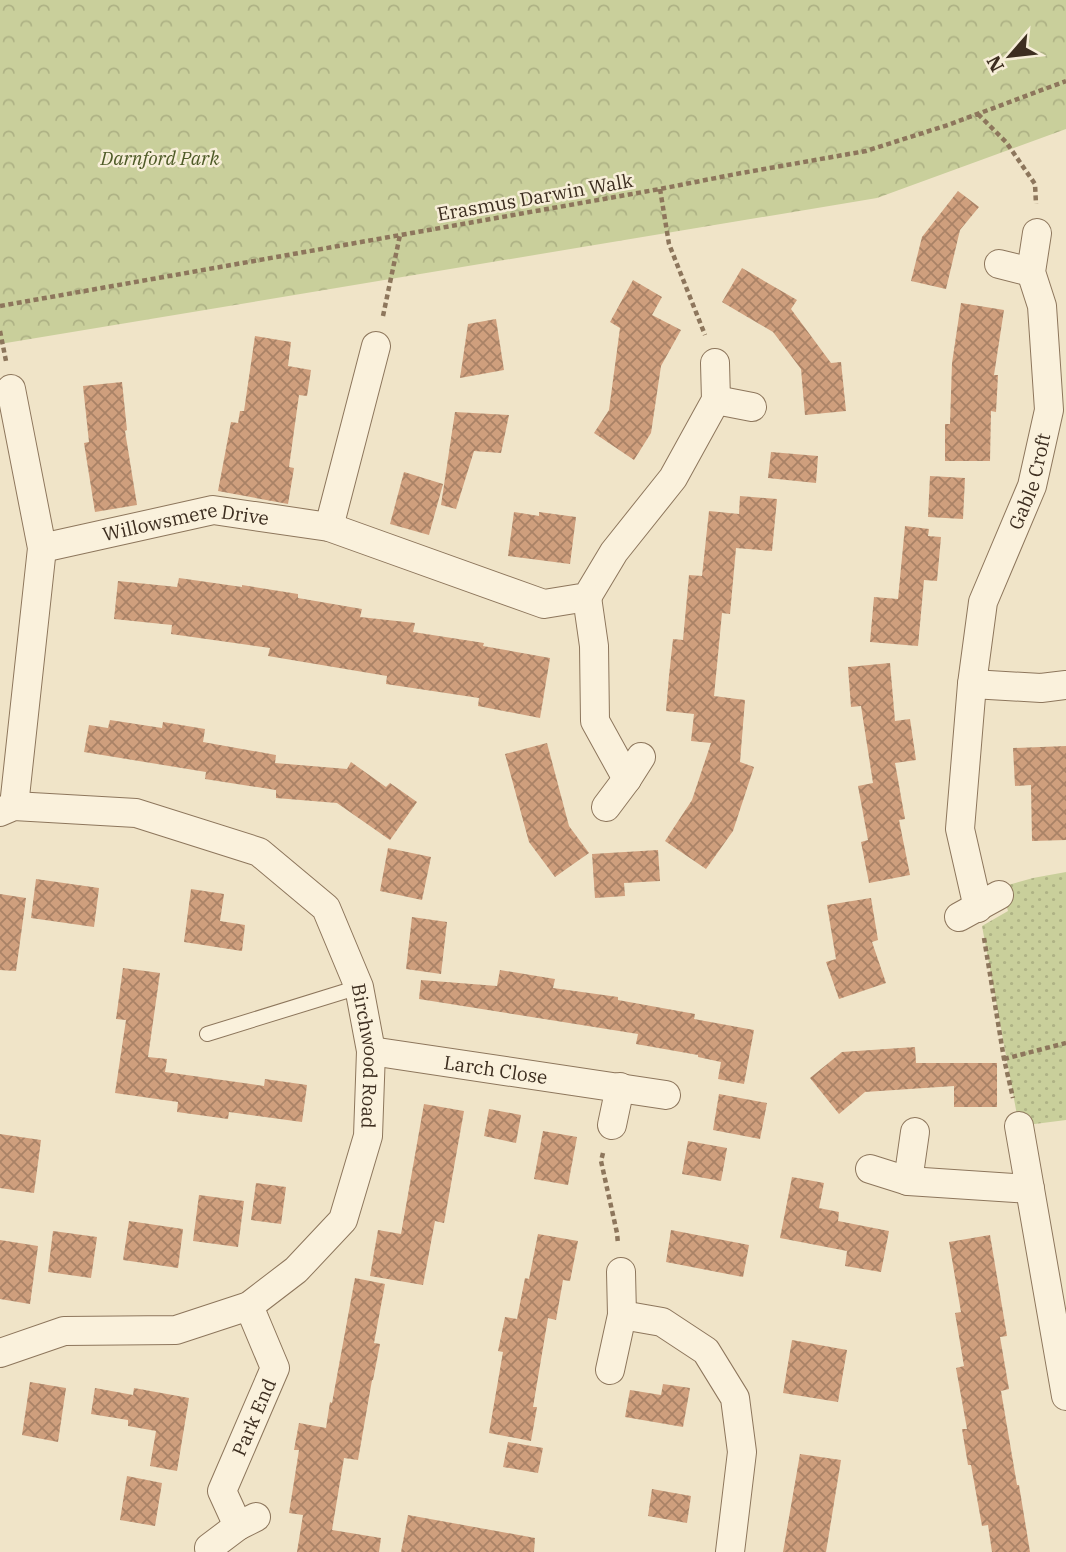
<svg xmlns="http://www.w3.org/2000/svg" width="1066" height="1552" viewBox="0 0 1066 1552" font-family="'IBM Plex Serif',serif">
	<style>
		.grass { fill: url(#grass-dots) }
		.park { fill: url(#park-crowns) }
		.building { fill: url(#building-cross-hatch) }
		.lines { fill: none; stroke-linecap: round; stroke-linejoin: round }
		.service-casing { stroke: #8d765c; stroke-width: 16 }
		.minor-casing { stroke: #8d765c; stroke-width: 30 }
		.path { stroke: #8d765c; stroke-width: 4.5; stroke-dasharray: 5 3.5; stroke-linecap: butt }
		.service { stroke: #faf1dc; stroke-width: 14 }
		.minor { stroke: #faf1dc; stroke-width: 28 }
		.labels { text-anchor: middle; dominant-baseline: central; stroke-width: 5; stroke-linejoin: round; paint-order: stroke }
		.park-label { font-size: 19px; font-style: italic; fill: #4d5a26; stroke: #f7eed8 }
		.street-label { font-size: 19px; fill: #3d2e20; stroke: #f7eed8 }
	</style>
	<defs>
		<pattern id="grass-dots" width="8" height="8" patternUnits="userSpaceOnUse" patternTransform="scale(1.75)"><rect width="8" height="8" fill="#c9cf9b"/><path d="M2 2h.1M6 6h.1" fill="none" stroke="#aeb285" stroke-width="1.8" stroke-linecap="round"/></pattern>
		<pattern id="park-crowns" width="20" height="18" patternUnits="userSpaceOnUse" patternTransform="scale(1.75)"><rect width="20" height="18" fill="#c9cf9b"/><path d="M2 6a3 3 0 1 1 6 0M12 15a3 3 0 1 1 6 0" fill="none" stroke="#aeb285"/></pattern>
		<pattern id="building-cross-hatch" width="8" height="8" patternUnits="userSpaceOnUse" patternTransform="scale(1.75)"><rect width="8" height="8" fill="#cf9f7d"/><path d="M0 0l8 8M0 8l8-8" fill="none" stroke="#a98266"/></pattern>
	</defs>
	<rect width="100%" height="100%" fill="#f0e4c8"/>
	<path class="grass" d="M1066,872V1120L1019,1126L982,926L1008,911L1001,887L1033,878Z"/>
	<path class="park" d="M0,0H1066V129L877,198L0,344Z"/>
	<path class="building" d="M958,191L979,207L960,230L946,289L911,281L922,237Z
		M742,268L797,300L791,309L831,363L841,362L846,411L805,415L801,369L773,332L722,302Z
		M633,280L662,297L652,315L681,330L661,366L651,433L634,460L594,433L609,410L620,328L610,322Z
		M961,303L1004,310L994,375H998L996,412L991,411L990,461H945V424H950L952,363Z
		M496,319L504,370L460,378L468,324Z
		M255,336L291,342L288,366L311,370L307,396L299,395L289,467L294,468L288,504L218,491L231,422L238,423L240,411H244Z
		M122,382L127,430L125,431L137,505L95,512L84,443L89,442L83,386Z
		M455,412L509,415L501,453L474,451L456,509L441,505Z
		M771,452L818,456L816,483L768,478Z
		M404,472L443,484L429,535L390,524Z
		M930,476L965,478L963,519L928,517Z
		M740,496L777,499L772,551L736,548L730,614L722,613L714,696L745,700L740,762L754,767L733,831L706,869L665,841L692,800L711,743L691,741L694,714L666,711L669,676L673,639L683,640L689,575L702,576L709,511L739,514Z
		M514,512L539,516V512L576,517L570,564L508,556Z
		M905,526L929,529L928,536L941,537L937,581L924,580L918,646L870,642L874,597L898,599Z
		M179,578L242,587V585L298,594V598L362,609L360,617L415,623L413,632L484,643L483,646L550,658L540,718L478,706L479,698L386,684L387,676L268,656L270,648L171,634L172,625L114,619L118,581L177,587Z
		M890,663L895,721L910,719L916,760L895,763L905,819L899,820L910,875L869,883L861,842L868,840L858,786L873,783L861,706L851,707L848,667Z
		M110,720L162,728L163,722L205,729L203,742L276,755L275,763L347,769L351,762L386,787L390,783L417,802L390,840L337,803L276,798V790L205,779L206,772L84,752L89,725L108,728Z
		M547,743L569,826L589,853L555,877L529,842L505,754Z
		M1066,746V840L1032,841L1031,785L1015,786L1013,748Z
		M388,848L431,857L422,900L380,891Z
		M658,850L660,881L624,883L625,896L595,898L592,854Z
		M36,879L99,888L94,927L31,918Z
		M191,889L224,894L220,921L245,925L242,951L184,942Z
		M0,894L26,898L16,971L0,970Z
		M871,898L878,940L872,942L886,983L839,999L826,962L836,959L827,905Z
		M412,917L447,922L441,974L406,969Z
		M123,968L160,973L148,1057L167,1059L165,1072L264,1086L265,1079L307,1085L302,1122L229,1112L228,1119L177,1112L178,1102L115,1093L126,1020L116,1019Z
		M500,970L555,979L553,988L618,997V1000L695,1014L694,1019L754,1030L744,1084L718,1079L721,1062L698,1057V1055L636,1044L638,1034L419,999L421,980L497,986Z
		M915,1047L916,1063H997V1107H954V1086L865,1092L839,1114L810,1078L842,1052Z
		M719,1094L767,1103L760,1139L713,1130Z
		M424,1104L464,1111L444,1223L435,1221L423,1285L370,1276L378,1230L401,1234Z
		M489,1109L521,1115L516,1143L484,1136Z
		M543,1131L577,1137L568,1185L534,1179Z
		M0,1134L41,1140L34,1193L0,1188Z
		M688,1141L727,1148L721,1181L682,1174Z
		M792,1177L824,1183L819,1208L839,1212L838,1221L889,1231L881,1272L845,1266L847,1251L780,1238Z
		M256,1183L286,1187L281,1224L251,1220Z
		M199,1195L244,1201L238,1247L193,1241Z
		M129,1221L183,1229L178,1268L123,1260Z
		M671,1230L749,1245L743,1277L666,1262Z
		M53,1231L97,1237L91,1278L48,1272Z
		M538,1234L578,1241L570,1281L563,1280L556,1320L548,1318L533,1407H537L531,1441L489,1433L503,1352L498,1351L505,1317L517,1319L525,1278L529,1279Z
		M990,1235L1007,1336L1000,1337L1009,1389L1001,1391L1017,1485H1019L1030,1552H992L988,1525L982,1526L971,1465H968L962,1429H967L956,1368L964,1366L955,1313L961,1312L949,1242Z
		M0,1240L38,1246L30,1304L0,1299Z
		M355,1278L385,1284L374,1343L380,1344L373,1380H372L358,1460L344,1458L332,1530L381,1538L379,1552H297L303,1515L289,1513L299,1450H294L299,1423L326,1428L330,1402L332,1403Z
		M792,1340L847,1350L838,1402L783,1393Z
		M30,1382L66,1388L58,1442L22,1435Z
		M663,1384L690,1388L683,1427L625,1417L630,1390L661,1395Z
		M95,1388L133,1395L134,1388L189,1398L177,1471L150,1466L156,1431L128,1426V1420L91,1414Z
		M508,1442L543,1448L538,1473L503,1467Z
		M800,1454L841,1460L826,1552H783Z
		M127,1476L162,1483L155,1526L120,1520Z
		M652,1489L691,1496L687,1523L648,1516Z
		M408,1515L535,1538L534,1552H401Z"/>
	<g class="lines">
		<defs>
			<path id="service" d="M207,1034L359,987"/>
			<g id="minor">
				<path d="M999,264L1031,272"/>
				<path d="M11,389L42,548L14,806"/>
				<path d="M716,400L752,407"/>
				<path d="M329,527L376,346"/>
				<path id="s1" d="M42,548L213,510L329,527L544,604L587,597L614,552L673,478L716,400L715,363"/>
				<path d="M587,597L594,646L595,721L627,779"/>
				<path d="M972,684L1041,688L1066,685"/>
				<path d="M606,807L627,779L641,757"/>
				<path id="s2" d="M0,812L14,806L136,813L259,852L326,908L359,987L371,1051L368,1136L343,1220L296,1270L249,1306L176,1330L64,1331L0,1353"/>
				<path id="s3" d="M978,908L960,829L972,684L983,602L1032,486L1049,410L1042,306L1031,272L1037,233"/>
				<path d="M959,917L999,895"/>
				<path id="s4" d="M371,1051L666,1095"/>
				<path d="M612,1125L620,1087"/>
				<path d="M1019,1126L1066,1396"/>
				<path d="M870,1169L908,1181L1030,1189"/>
				<path d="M908,1181L915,1132"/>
				<path d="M622,1315L662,1322L706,1351L735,1398L742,1452L730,1552"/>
				<path d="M610,1370L622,1315L621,1272"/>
				<path id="s5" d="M238,1526L222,1491L275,1368L249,1306"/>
				<path d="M209,1548L238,1526L256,1517"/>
			</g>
		</defs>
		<use href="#service" class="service-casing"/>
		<use href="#minor" class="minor-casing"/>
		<path class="path" d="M978,114L1006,142L1035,184L1036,204
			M660,189L669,244L705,335
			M0,306L660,189L736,174L866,151L948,125L1066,81
			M383,316L400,235
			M0,331L6,361
			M984,938L1004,1059L1013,1098
			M1004,1059L1066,1043
			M603,1153L601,1161L617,1233L618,1244"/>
		<use href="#service" class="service"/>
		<use href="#minor" class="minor"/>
	</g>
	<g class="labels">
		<g class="park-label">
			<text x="160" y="158">Darnford Park</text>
		</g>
		<g class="street-label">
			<text transform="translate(535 197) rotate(-10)">Erasmus Darwin Walk</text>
			<text stroke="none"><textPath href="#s3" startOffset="439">Gable Croft</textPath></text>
			<text stroke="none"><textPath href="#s1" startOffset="147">Willowsmere Drive</textPath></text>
			<text stroke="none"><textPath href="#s2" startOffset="509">Birchwood Road</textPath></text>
			<text stroke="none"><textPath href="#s4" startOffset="126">Larch Close</textPath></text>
			<text stroke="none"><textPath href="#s5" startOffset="119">Park End</textPath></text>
		</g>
	</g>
	<g transform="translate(1010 56) rotate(242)" stroke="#f7eed8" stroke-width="5" paint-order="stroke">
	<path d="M0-5L12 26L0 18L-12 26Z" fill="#3d2e20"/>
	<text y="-10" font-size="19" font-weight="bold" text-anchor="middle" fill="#3d2e20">N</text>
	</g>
</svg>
